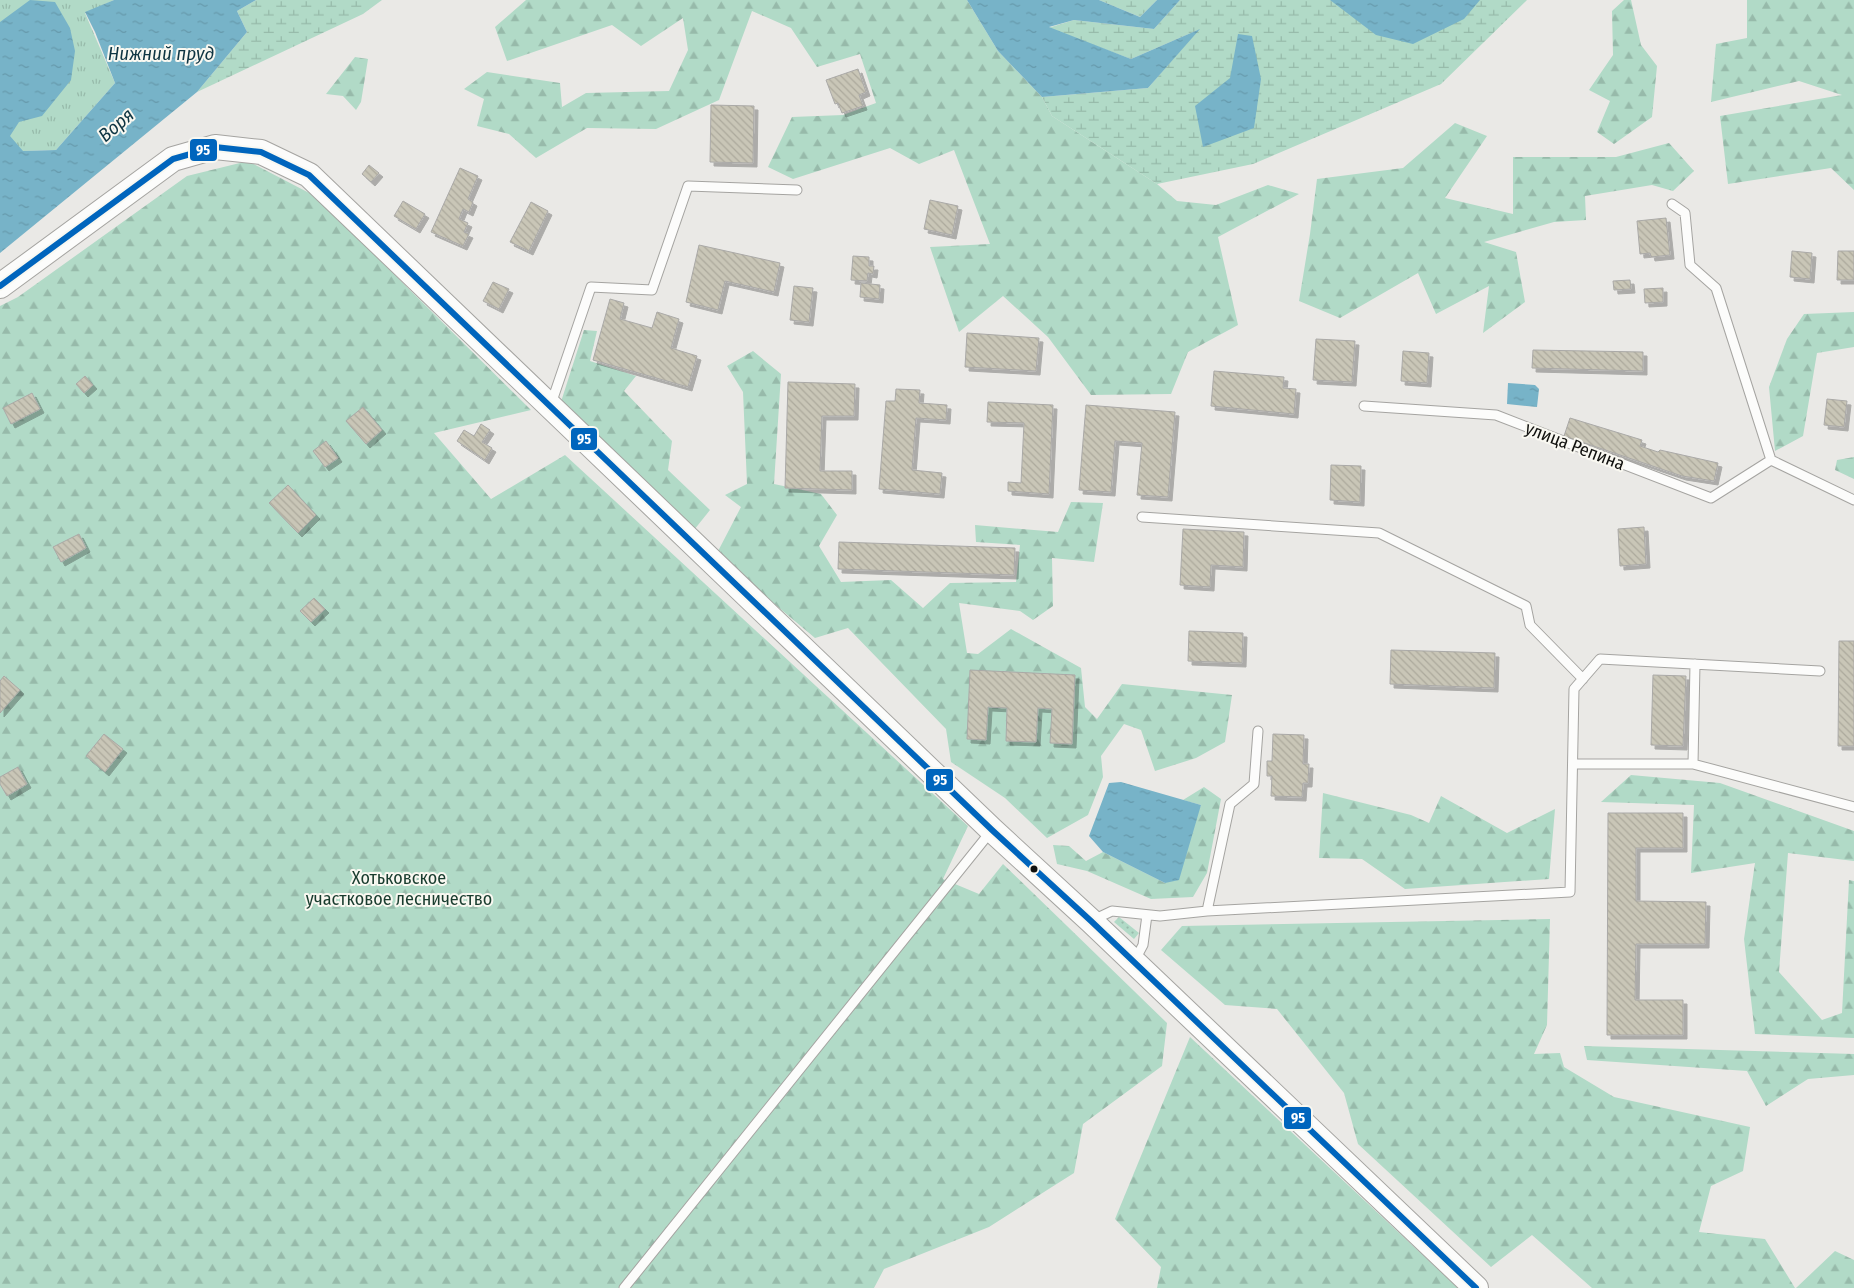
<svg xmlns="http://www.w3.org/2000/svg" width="1854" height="1288" viewBox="0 0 1854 1288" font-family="'Fira Sans Condensed',sans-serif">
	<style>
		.grass { fill: url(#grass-dots) }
		.forest { fill: url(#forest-firs) }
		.wetland { fill: url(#wetland-marsh) }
		.park { fill: url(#park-tufts) }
		.water { fill: url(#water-ripples) }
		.building { fill: url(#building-back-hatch); stroke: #aaa9a7; filter: url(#shadow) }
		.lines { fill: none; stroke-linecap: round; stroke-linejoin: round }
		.lane-casing { stroke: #a5a4a1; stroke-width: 11 }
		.secondary-casing { stroke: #a5a4a1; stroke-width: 26 }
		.lane { stroke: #fcfcfb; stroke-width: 9 }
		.secondary { stroke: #fcfcfb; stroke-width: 24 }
		.bus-1-casing { stroke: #f9f8f1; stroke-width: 10 }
		.bus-1 { stroke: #0065bd; stroke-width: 6 }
		.bus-dot { fill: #10100e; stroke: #f9f8f1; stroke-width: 2 }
		.labels { text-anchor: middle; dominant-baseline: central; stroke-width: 4; stroke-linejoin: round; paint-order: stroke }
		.street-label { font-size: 18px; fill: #10100e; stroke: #f9f8f1 }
		.park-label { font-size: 18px; fill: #183c2e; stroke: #f9f8f1 }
		.water-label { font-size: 19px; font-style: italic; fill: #0e3543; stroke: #f9f8f1 }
		.line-badge { stroke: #f9f8f1; stroke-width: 2 }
		.badge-label { font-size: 14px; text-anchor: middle; font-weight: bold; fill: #fff }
	</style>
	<defs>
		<pattern id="grass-dots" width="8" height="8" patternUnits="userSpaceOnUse" patternTransform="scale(1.25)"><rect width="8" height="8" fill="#b1dac7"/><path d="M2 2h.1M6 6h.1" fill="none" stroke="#97baaa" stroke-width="1.8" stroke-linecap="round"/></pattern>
		<pattern id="forest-firs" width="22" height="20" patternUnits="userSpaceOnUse" patternTransform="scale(1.25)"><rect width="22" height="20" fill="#b1dac7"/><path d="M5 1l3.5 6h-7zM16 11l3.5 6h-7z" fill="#97baaa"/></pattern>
		<pattern id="wetland-marsh" width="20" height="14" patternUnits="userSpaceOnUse" patternTransform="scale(1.25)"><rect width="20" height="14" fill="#b1dac7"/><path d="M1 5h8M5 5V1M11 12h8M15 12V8" fill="none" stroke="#97baaa"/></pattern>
		<pattern id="park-tufts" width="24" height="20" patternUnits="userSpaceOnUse" patternTransform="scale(1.25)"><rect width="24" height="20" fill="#b1dac7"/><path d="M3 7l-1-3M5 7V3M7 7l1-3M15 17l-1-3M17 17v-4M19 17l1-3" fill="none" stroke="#97baaa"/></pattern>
		<pattern id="water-ripples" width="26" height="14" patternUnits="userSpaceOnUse" patternTransform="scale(1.25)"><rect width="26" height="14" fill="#77b3c8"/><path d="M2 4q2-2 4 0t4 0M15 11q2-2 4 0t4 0" fill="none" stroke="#6699ab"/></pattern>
		<pattern id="building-back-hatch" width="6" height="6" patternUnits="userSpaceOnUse" patternTransform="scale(1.25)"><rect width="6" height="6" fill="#c9c6b7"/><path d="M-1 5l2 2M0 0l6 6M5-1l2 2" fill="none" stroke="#aca99c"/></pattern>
		<filter id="shadow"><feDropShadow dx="4" dy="4" stdDeviation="0" flood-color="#0004"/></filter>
	</defs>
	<rect width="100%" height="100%" fill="#eae9e6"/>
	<path class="grass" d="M1119,917L1139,933L1134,939L1114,922Z"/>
	<path class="forest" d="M526,0H967L998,51L1042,97L1052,116L1157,184L1177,201L1216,205L1268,185L1299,194L1218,237L1238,325L1188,352L1171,394L1091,395L1048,337L1003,296L959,332L930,247L990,244L954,150L919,164L890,148L793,179L768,167L792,117L843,115L876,103L860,54L817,67L791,28L752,11L719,100L656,129L587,128L536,158L509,134L477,126L484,99L464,89L487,72L560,83L562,107L586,93L669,91L688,50L683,18L641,46L612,25L507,61L495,27Z
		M1624,0H1631L1641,45L1657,66L1652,117L1614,144L1597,132L1610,101L1589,90L1613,55L1612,11Z
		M1747,0H1854V190L1831,168L1728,184L1720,116L1842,95L1799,81L1711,102L1716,44L1747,38Z
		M355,57L368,59L361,102L356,110L343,96L326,94Z
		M1455,123L1487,136L1445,198L1513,214V157H1616L1669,143L1694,171L1673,191L1652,185L1585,196L1586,220L1554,222L1484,242L1516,252L1525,302L1483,333L1489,286L1436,314L1418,273L1340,318L1299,301L1310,234L1317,179L1403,168Z
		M248,161L315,196L531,410L434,433L491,499L565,455L968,826L943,879L979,894L1003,864L1167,1023L1162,1066L1083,1124L1074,1173L989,1227L884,1269L874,1288H0V306L18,297L187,176Z
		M1854,312V347L1817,353L1803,436L1775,451L1769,387L1787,339L1804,314Z
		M584,330L597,331L590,361L636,376L624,391L672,441L668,470L710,510L694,530L559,408Z
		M753,351L781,374L774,484L821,494L837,515L819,546L841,582L891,580L923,608L950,583L1016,582L1020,545L976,542L975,525L1058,532L1071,502L1103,503L1094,562L1052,558L1053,606L1033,620L1020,611L959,603L967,653L978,654L1011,629L1081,668L1085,707L1097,719L1122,684L1232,695L1225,742L1196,758L1155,771L1141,730L1124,724L1101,756L1103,777L1088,815L1047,838L1005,798L951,762L946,729L848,628L815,638L716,555L741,507L725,495L747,484L743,392L727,366Z
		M1854,457V479L1835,470L1837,460Z
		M1631,775L1720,783L1854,831V861L1788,853L1779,972L1822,1020L1842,1013L1849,880L1854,881V1038L1755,1034L1744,939L1755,863L1691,873L1694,805L1601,802Z
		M1204,787L1221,799L1207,873L1193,897L1151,899L1087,871L1057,864L1053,845L1069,846L1086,861L1103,852L1165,883L1201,805L1183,800Z
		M1323,793L1411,815L1429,823L1441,796L1507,833L1555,809L1549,879L1405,889L1362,859L1319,858Z
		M1550,919L1547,1025L1534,1054L1560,1053L1564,1067L1614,1097L1750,1127L1743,1171L1711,1186L1699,1232L1765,1239L1795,1288H1592L1532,1235L1491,1267L1358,1144L1344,1093L1277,1009L1225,1005L1161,950L1182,926Z
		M1190,1037L1458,1288H1157L1161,1267L1115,1219Z
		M1584,1046L1854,1054V1075L1808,1079L1766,1106L1747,1071L1587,1060Z
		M1835,1251L1854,1260V1288H1796Z"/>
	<path class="wetland" d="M256,0H382L363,14L197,92L247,32L237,11Z
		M1099,0H1157L1140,17Z
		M1180,0H1527L1441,84L1253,164L1157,184L1052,116L1042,97L1148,88L1198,30L1131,59L1048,28L1074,20L1154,29Z"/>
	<path class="park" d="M0,0H114L85,13L115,83L56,150L23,151L0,174Z"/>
	<path class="water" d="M30,0L55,2L70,28L75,51L71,80L42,116L19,122L10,136L23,151L56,150L115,83L95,32L85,12L114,0H256L237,11L247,32L197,92L0,253V22Z
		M967,0H1099L1140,17L1157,0H1180L1154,29L1074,20L1049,27L1131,59L1200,29L1148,88L1042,97L998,51Z
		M1330,0H1480L1464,19L1413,44L1376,35Z
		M1238,34L1252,36L1261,79L1254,128L1203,147L1195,106L1230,78Z
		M1508,383L1535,385L1539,389L1537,407L1507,404Z
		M1121,782L1201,805L1179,880L1165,883L1103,852L1089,836L1109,783Z"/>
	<path class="building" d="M858,69L866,92L859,95L863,106L842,113L838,103L835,104L826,80Z
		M711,105L754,106L753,163L710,162Z
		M369,165L379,173L371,182L362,174Z
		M460,168L478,176L468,199L473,202L469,212L463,209L459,219L468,223L464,232L469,234L463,246L431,232Z
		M930,200L958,206L952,235L924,229Z
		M403,201L425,214L416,229L394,216Z
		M531,202L548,211L529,251L510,242Z
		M1666,218L1670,255L1651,257L1650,253L1640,254L1637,221Z
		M699,245L780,263L774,292L725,281L718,310L686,302Z
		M1792,251L1812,253L1810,279L1790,277Z
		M1838,251H1854V280H1837Z
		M853,256L869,257V266H874L873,274L868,273L867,281L851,280Z
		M1630,280L1631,289L1614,290L1613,281Z
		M493,282L509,289L499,309L483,301Z
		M861,283L880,285L879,299L860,297Z
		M794,286L813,288L809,322L790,320Z
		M1663,288V302L1645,303L1644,289Z
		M610,299L624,303L620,319L652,328L657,312L679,319L671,348L697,356L688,387L593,360Z
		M967,333L1039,338L1036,371L965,367Z
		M1316,339L1355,341L1352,382L1313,380Z
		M1533,350L1643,352V371L1532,368Z
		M1403,351L1429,353L1427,383L1401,381Z
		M1214,371L1284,377L1283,388L1296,389L1294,414L1211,406Z
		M85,376L93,385L84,393L76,384Z
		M788,382L855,384L854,416H822L820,471H852V490L785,488Z
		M896,389L920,390L919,403L947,405L946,420L916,418L912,470L942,473L940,494L879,489L886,401H895Z
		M32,393L40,409L11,424L3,408Z
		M1827,399L1847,401L1844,427L1824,425Z
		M988,402L1053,405L1049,494L1008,491V482L1021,483L1024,423L987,422Z
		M1086,405L1175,412L1168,497L1137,495L1142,443L1115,441L1111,492L1079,490Z
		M363,407L382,430L366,444L346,421Z
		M1570,418L1642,440L1640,446L1658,452L1660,450L1718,463L1714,481L1682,476L1564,436Z
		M481,424L490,430L482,442L492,448L485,460L457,441L464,430L474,436Z
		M326,441L338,458L325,467L313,451Z
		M1331,465L1361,466L1360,502L1330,500Z
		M288,485L316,515L298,533L269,503Z
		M1644,527L1646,564L1620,566L1618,529Z
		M1183,529L1244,532L1243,567L1211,565L1210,587L1180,585Z
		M79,534L86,548L61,562L53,547Z
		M839,542L1015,548L1014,575L838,569Z
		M314,598L325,609L311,622L300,611Z
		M1189,631L1243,633L1242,663L1188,661Z
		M1839,641H1854V746H1838Z
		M1391,650L1495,653L1494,688L1390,684Z
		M970,670L1075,675L1072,744L1050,743L1052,709L1038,708L1036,742L1006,741L1007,708L988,707L986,740L967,739Z
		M1653,675L1686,676L1683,746L1651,745Z
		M4,676L20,690L0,713V681Z
		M104,734L123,749L105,772L86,756Z
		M1273,734L1304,735L1303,764H1309L1308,783H1303L1302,797L1271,796L1272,776H1267V761H1272Z
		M18,767L27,784L7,796L0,784V777Z
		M1608,813H1683V848H1636V901L1706,902L1705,944H1636L1635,1000H1683V1035H1607Z"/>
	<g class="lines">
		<defs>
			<path id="lane" d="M1672,204L1685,213L1690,265L1716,288L1771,460
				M551,404L591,287L652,290L688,186L797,190
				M1364,406L1496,415L1711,498L1771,460L1854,500
				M1142,517L1379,533L1526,606L1530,625L1583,679
				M1573,764H1693L1854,807
				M1693,764L1695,664
				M1207,911L1230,804L1254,784L1258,731
				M1091,921L1112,911L1160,916L1207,911L1570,892L1574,689L1600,659L1820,671
				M1135,960L1143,945L1147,915
				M624,1288L992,830"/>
			<path id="secondary" d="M0,286L173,159L215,147L261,152L309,175L992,830L1091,921L1476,1288"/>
		</defs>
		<use href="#lane" class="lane-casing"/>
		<use href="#secondary" class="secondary-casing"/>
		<use href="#lane" class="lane"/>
		<use href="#secondary" class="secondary"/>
		<defs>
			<path id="bus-1" d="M0,286L173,159L215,147L261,152L309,175L992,830L1091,921L1476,1288"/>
		</defs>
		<use href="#bus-1" class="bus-1-casing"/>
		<use href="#bus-1" class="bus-1"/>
	</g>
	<circle class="bus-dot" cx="1034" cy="869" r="4.5"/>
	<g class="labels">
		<g class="street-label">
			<text transform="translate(1575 446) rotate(21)">улица Репина</text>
		</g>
		<g class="park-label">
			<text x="399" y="878">Хотьковское<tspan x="399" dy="21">участковое лесничество</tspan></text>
		</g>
		<g class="water-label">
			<text x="161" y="53">Нижний пруд</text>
			<text transform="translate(116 125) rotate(-41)">Воря</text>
		</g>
	</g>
	<g class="line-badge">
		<rect x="189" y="138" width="29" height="24" rx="5" fill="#0065bd"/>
		<rect x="570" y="427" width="28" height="24" rx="5" fill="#0065bd"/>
		<rect x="925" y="768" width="29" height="24" rx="5" fill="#0065bd"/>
		<rect x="1283" y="1106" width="29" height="24" rx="5" fill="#0065bd"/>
	</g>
	<g class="badge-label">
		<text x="203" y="155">95</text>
		<text x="584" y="444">95</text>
		<text x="940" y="785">95</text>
		<text x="1298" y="1123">95</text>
	</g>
</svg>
